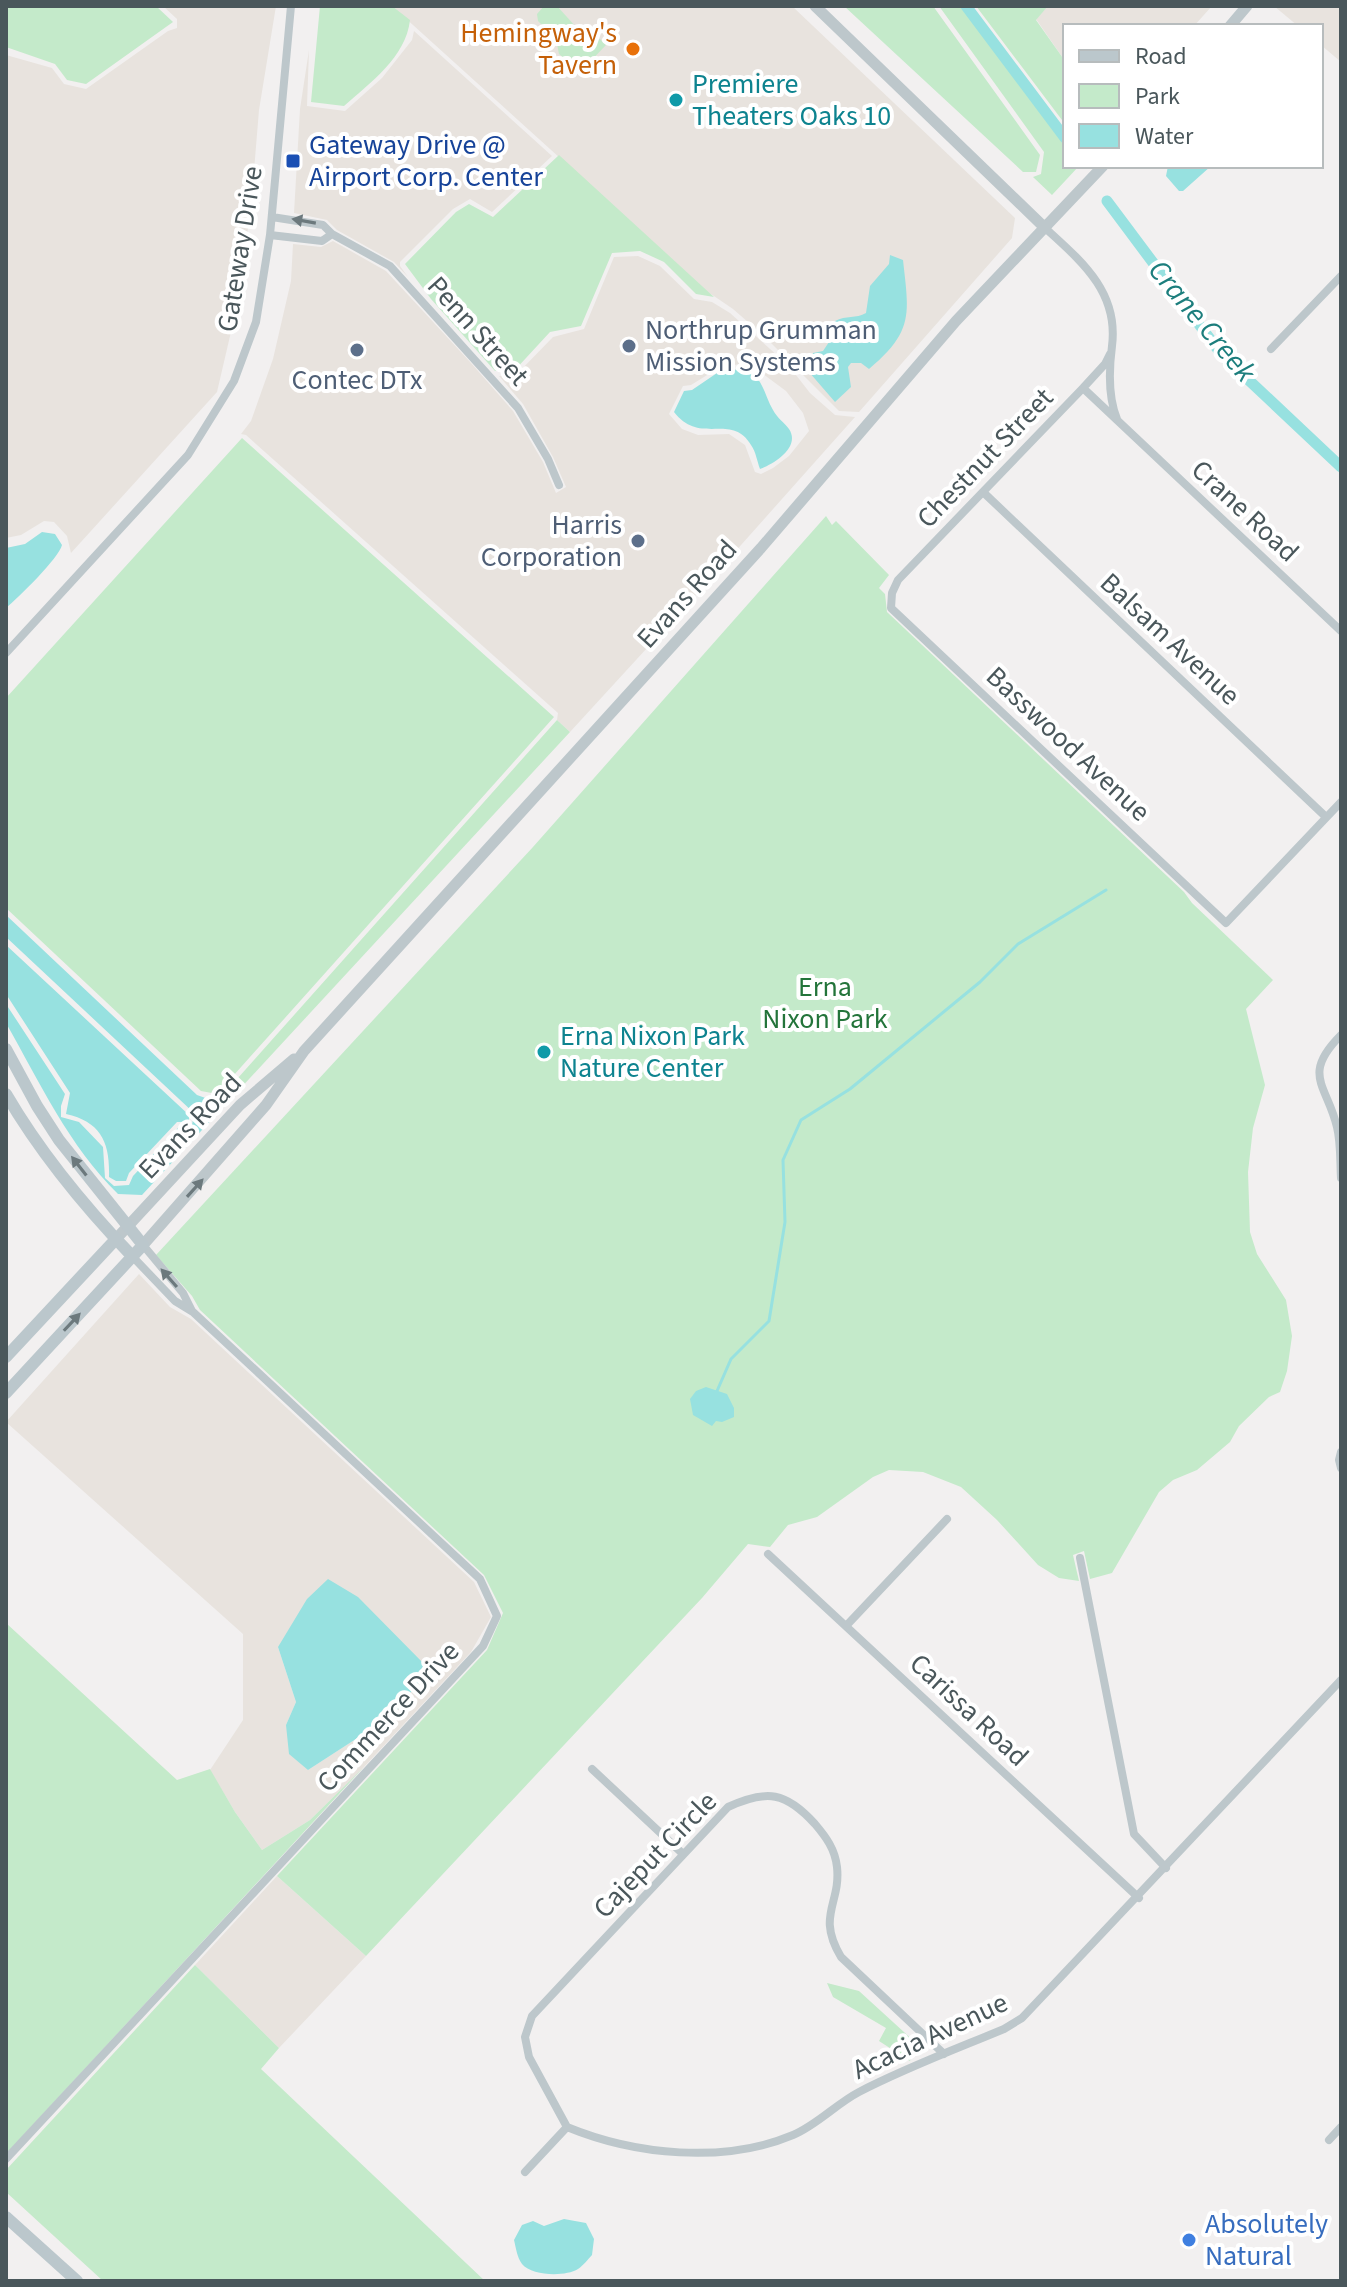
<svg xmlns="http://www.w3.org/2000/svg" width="1347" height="2287" viewBox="0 0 1347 2287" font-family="'Source Sans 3',sans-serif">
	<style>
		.commercial { fill: #e8e3de; fill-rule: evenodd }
		.green { fill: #c4eaca }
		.water { fill: #97e1e0 }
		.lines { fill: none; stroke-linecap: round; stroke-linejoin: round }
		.stream { stroke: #97e1e0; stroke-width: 3 }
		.canal { stroke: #97e1e0; stroke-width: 11 }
		.minor { stroke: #bdc7cb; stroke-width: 8 }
		.tertiary { stroke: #bdc7cb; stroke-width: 11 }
		.secondary { stroke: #bbc7cc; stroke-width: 12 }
		.oneway { fill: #6c797d }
		.food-dot { fill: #e8710a; stroke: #fff; stroke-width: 3 }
		.culture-dot { fill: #0f9aa8; stroke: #fff; stroke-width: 3 }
		.transit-dot { fill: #1a4fb4; stroke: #fff; stroke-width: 3 }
		.service-dot { fill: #5c6f8a; stroke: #fff; stroke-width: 3 }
		.shop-dot { fill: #3f7fe0; stroke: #fff; stroke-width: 3 }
		.labels { text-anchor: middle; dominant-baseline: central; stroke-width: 8; stroke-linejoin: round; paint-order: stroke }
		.food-label { font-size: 28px; fill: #c56008; stroke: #fff; text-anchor: end }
		.culture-label { font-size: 28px; fill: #0d838f; stroke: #fff; text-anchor: start }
		.transit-label { font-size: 28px; fill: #164399; stroke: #fff; text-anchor: start }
		.street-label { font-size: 28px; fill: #4a575b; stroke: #fff }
		.service-label { font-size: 28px; fill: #4e5e75; stroke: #fff; text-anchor: start }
		.park-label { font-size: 28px; fill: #23743a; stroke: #fff }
		.shop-label { font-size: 28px; fill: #366cbe; stroke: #fff; text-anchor: start }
		.water-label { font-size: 30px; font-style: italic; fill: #1c7e7d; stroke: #fff }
	</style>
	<rect width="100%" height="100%" fill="#f2f0f0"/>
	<path class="commercial" d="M163,6H276L259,110L251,207L237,306L217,392L71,553L67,536L54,522L44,521L21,535L6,538V55L52,68L64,84L86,89L168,31L177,28V19Z
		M392,6H792L1015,218L1012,238L859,412L839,411L764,336L733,309L708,292Z
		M1048,6H1212L1194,26H1065V61L1036,19Z
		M1274,6H1341V62L1321,45V26H1298Z
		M414,31L552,156L492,212L470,199L453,209L400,262V266L408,277L394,262L337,230L327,220L294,213L300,109L309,50L307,106L345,111L382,78L412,40Z
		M333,241L386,271L471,363L513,411L543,462L556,493L566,487L553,457L523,404L499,376L516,375L553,337L584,329L614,257L638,256L660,266L694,299L712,302L730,313L789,366L810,393L835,415L855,417L725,563L570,732L557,720L558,713L246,435L241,434L251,421L273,359L291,281L293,244L321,247ZM739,364L752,366L786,391L803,413L809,431L789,456L773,468L761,474L755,472L745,445L729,434L698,435L682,429L669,414L683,386L691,385L717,369Z
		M139,1274L170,1307L191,1319L474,1582L491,1617L471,1652L364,1767L310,1820L262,1850L235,1812L210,1770L243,1720V1634L6,1422ZM278,1647L393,1715L308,1770L286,1725L296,1702Z
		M277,1876L366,1956L279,2048L195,1965Z"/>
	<path class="green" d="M6,6H156L173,22L86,84L67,80L55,64L6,47Z
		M320,6H392L410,20C406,57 370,83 344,106L311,102Z
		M544,6H557L586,38L600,39L606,45L584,68L576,69L559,54L556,39L538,21L537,14Z
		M844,6H933L1040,155L1036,172H1023Z
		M939,6H969L1065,133V166H1079L1052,195L1033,177L1041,174L1044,152Z
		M976,6H1048L1036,20L1065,61V124Z
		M559,155L714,297L696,294L664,262L640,251L612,253L581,326L550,332L514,371H495L431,299L405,264L456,212L469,204L493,217Z
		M242,438L554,717L217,1094L201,1091L6,908V698Z
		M826,516L832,525L836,521L889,575L879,588L885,594L887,612L1184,892L1192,903L1273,980L1246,1009L1265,1085L1253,1128L1248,1172L1250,1232L1257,1254L1286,1300L1292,1336L1287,1371L1280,1392L1269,1397L1239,1426L1230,1442L1197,1470L1173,1480L1159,1492L1112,1573L1090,1579L1084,1551L1073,1555L1079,1581L1059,1578L1038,1565L997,1520L961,1487L923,1472L889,1470L873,1477L817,1517L788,1525L770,1547L748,1544L702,1598L366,1956L277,1876L487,1650L503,1613L484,1575L200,1310L192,1296L156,1255L533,847Z
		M557,720L570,732L225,1105L210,1098L221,1097Z
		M6,1623L177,1780L210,1769L235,1812L262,1850L310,1820L364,1767L6,2154Z
		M195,1965L279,2048L261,2069L485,2281H103L6,2192V2170Z
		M827,1983L859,1991L916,2043L910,2061L879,2041L886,2028L833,1997Z"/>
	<path class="water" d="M1168,166H1211L1183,191H1179L1166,176Z
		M890,255L903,260C909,314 914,331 869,369L861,363H851L848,367L851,387L835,402L809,372L813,353L823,351L831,339L835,321C846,315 856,319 866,313L870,286L889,264Z
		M739,369C763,372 763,393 773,410C777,418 784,422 789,429C801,447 774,464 760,469C757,461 756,452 751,445C731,412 700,446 674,412L684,391L692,390L717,373Z
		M42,532L55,534L62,545C59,558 18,598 6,608V548L25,544Z
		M6,915L197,1095L225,1105L142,1195L118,1194C69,1146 40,1083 6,1023V1004L65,1094L61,1106V1117L79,1122L103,1147L105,1178L114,1186L129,1185L133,1176L179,1127L192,1125L194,1113L6,937Z
		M6,945L189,1115V1122H177L129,1173L126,1181H116L109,1177C110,1142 101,1122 66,1114L70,1093L6,994Z
		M706,1387L727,1394L734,1408V1417L722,1422L716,1421L712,1426L693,1415L690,1399L696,1391Z
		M328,1579L358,1597L429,1669L393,1715L308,1770L289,1754L286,1725L296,1702L278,1647L307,1599Z
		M564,2219L586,2223L594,2239L592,2255C588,2259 583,2266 578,2269C565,2277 532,2276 522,2264C517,2257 516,2248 514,2240L522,2225L533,2221L544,2226Z"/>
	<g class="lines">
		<path class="stream" d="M717,1391L731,1359L769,1321L785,1222L783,1160L801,1120L850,1089L980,982L1018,944L1106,890"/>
		<path class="canal" d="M966,6L1065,138
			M1107,201L1222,355L1341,467"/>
		<path class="minor" d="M272,217L323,225L332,234L390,266L518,408L548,459L559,485
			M1044,227C1080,260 1119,291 1112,346C1109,369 1108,397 1117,419
			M270,235L322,241L332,234
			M1271,349L1341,276
			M1110,354L1105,364L1083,388L898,580L892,593L891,608L1226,923L1341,802
			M1083,388L1341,631
			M983,492L1326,817
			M6,653L188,455L234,381L256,322L270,235L291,6
			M1341,1035C1301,1075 1327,1085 1337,1127C1341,1143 1340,1162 1341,1178
			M143,1245L183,1293L192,1311
			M1341,1452L1339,1460L1341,1468
			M768,1554L1139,1898
			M1080,1558L1134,1834L1166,1868
			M846,1626L947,1519
			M592,1769L683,1854
			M567,2127L529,2057L525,2037L532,2016L728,1807C767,1789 786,1792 815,1824C826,1837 835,1849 837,1867C841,1904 816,1915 841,1957L944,2054
			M1329,2140L1341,2127
			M6,2159L483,1646L497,1616L480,1579L193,1312L175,1301L132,1256
			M525,2172L567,2127C635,2155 724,2164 793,2135C817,2125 836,2104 859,2092C905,2068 956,2049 1004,2029L1022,2018L1341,1680"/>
		<path class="tertiary" d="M815,6L1044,227
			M1230,26L1247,6
			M116,1239L240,1105L294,1059
			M143,1245L266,1105L304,1051L761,548L956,321L1103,166"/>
		<path class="secondary" d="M6,1049L37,1106L59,1140L143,1245L6,1393
			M6,1094C41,1154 84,1206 132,1256
			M6,1357L116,1239
			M6,2217L77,2281"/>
	</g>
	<defs><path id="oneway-solid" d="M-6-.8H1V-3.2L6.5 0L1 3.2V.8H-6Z" transform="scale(2)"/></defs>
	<g class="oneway">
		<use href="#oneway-solid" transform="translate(304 221) rotate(-170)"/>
		<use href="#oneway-solid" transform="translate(79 1166) rotate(-128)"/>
		<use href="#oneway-solid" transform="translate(195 1188) rotate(-48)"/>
		<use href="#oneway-solid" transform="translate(169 1278) rotate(-131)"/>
		<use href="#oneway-solid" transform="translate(72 1322) rotate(-47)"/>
	</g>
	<circle class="food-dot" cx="633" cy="49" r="8"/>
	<g class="culture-dot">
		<circle cx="676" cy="100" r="8"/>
		<circle cx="544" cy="1052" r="8"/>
	</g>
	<rect class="transit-dot" x="285" y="153" width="16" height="16" rx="4"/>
	<g class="service-dot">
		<circle cx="629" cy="346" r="8"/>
		<circle cx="357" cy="350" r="8"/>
		<circle cx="638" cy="541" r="8"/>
	</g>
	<circle class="shop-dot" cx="1189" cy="2240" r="8"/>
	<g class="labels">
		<g class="food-label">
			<text x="617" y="33">Hemingway's<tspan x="617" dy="32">Tavern</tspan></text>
		</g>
		<g class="culture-label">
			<text x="692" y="84">Premiere<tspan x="692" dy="32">Theaters Oaks 10</tspan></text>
			<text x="560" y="1036">Erna Nixon Park<tspan x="560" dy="32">Nature Center</tspan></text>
		</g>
		<g class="transit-label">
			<text x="309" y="145">Gateway Drive @<tspan x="309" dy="32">Airport Corp. Center</tspan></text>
		</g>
		<g class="street-label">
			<text transform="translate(240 249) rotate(-81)">Gateway Drive</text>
			<text transform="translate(478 331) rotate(48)">Penn Street</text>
			<text transform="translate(985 458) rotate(-46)">Chestnut Street</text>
			<text transform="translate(1245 511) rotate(43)">Crane Road</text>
			<text transform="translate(687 594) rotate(-48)">Evans Road</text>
			<text transform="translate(1170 639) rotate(43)">Balsam Avenue</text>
			<text transform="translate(1068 744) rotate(43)">Basswood Avenue</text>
			<text transform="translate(190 1126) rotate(-46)">Evans Road</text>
			<text transform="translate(969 1710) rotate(43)">Carissa Road</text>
			<text transform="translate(388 1717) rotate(-47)">Commerce Drive</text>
			<text transform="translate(655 1855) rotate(-46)">Cajeput Circle</text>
			<text transform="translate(930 2036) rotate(-25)">Acacia Avenue</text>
		</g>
		<g class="service-label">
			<text x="645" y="330">Northrup Grumman<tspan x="645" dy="32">Mission Systems</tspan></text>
			<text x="357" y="380" text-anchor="middle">Contec DTx</text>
			<text x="622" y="525" text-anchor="end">Harris<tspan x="622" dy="32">Corporation</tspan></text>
		</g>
		<g class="park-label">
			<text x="825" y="987">Erna<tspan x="825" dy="32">Nixon Park</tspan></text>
		</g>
		<g class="shop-label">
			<text x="1205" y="2224">Absolutely<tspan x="1205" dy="32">Natural</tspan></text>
		</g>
		<g class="water-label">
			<text transform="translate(1202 321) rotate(50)">Crane Creek</text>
		</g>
	</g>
	<rect width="1347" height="2287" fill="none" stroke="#4a575b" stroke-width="16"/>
	<rect x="1063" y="24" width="260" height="144" fill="#ffffff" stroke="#b7bcbd" stroke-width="2"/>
	<rect x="1079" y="50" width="40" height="12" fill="#bbc7cc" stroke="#b7bcbd" stroke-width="2"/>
	<text x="1135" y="64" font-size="24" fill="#4a575b">Road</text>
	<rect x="1079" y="84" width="40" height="24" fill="#c4eaca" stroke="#b7bcbd" stroke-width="2"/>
	<text x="1135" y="104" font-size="24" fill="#4a575b">Park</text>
	<rect x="1079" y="124" width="40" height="24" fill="#97e1e0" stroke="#b7bcbd" stroke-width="2"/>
	<text x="1135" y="144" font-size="24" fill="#4a575b">Water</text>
</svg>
